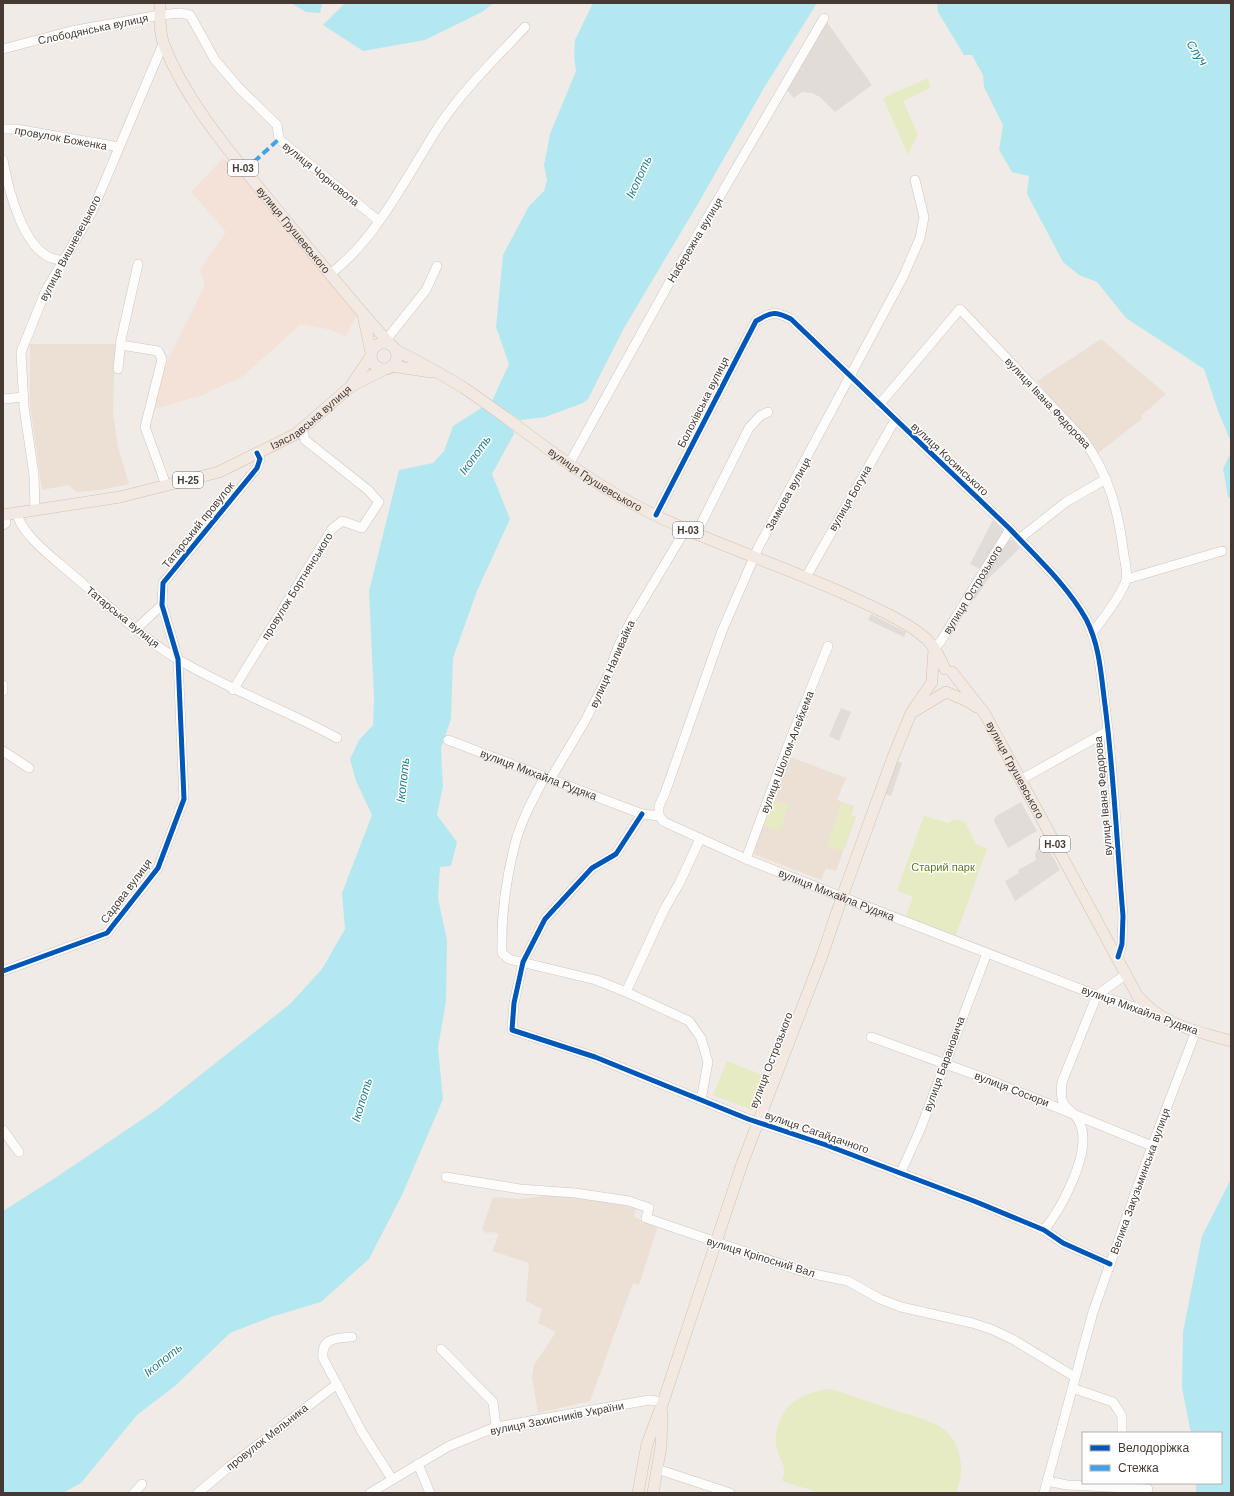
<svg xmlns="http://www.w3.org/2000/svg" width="1234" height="1496" viewBox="0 0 1234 1496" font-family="Arial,sans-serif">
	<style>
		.commercial { fill: #f4e2d8 }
		.education { fill: #ece0d5 }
		.green { fill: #e6ebc4 }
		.parking { fill: #e1dcd8 }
		.water { fill: #b4e8f1 }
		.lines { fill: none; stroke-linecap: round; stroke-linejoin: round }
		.minor-casing { stroke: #ccc7c2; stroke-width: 10 }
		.major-casing { stroke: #d3c2b2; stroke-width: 12 }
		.minor { stroke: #fdfcfb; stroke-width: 9 }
		.major { stroke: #f1e9e2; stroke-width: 11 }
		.quiet { stroke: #3fa3eb; stroke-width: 4; stroke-dasharray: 8 4; stroke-linecap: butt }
		.cycleway-casing { stroke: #fff; stroke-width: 8 }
		.cycleway { stroke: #0057b8; stroke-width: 5 }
		.labels { text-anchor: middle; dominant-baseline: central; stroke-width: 3; stroke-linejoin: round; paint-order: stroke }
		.shield { fill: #fff; stroke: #7d7570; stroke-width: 1 }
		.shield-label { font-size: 10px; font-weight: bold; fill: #453a33 }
		.street-label { font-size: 11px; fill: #453a33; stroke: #fff }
		.park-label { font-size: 11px; fill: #597b22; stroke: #fff }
		.water-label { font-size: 12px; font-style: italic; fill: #1f7b8f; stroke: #fff }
	</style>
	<rect width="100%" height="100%" fill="#f0ebe6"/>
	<path class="commercial" d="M223,158L234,166L357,315L345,337L332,330L301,324L242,377L200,396L154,409L163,370L205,285L200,270L226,232L191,192Z"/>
	<path class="education" d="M1101,339L1166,394L1141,416L1142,419L1097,454L1037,381Z
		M30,344H119L114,373L113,413L118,447L129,484L100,490L77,492L68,485L42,490L30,405Z
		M788,756L846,778L837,800L854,806L851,815L856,817L836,871L826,868L821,880L751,853Z
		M553,1195L603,1200L636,1208L634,1217L658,1226L639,1285L633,1283L590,1401L538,1413L532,1377L534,1365L556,1332L538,1323L542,1309L526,1301L529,1263L492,1251L499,1234L492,1232L486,1233L482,1229L493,1197L520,1199Z"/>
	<path class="green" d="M928,78L930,88L903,101L918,134L908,155L883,98Z
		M773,800L789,806L779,831L763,825Z
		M842,802L854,807L850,815L855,817L843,851L827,846Z
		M924,816L948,823L954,819L965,822L976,844L987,849L956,935L906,916L913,897L897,890Z
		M727,1061L765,1076L752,1110L713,1095Z
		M832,1389C852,1396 872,1403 893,1410C906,1414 920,1417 933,1423C961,1435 967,1468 956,1493H821L782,1481C783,1477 785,1472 784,1469C783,1461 777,1454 776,1445C774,1410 799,1391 832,1389Z"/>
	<path class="parking" d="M824,18L872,85L835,112L820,97L812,93L802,92L794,98L784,87Z
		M993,520L1005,532L982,570L970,564Z
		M1007,540H1013L1020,548L988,579L975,599L973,598Z
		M871,614L906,632L904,637L868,620Z
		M841,708L851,712L839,741L829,736Z
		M897,761L902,763L891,796L885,794Z
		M1021,802L1037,831L1008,848L994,821L996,816Z
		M1045,842L1060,870L1015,901L1005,881L1019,873L1018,870L1036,860L1035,855L1038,847Z"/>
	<path class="water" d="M291,3H322L320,13L306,12Z
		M345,3H494L482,12L425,40L363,51L323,25Z
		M593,3H817L764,88L699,202L624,328L588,399L583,403L545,417L520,420L492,401L509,364L496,327L503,255L529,206L544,191L547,180L544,165L550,134L576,71L574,55L575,40Z
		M937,3H1231V442L1218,411L1204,369L1126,318L1097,282L1079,275L1063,262L1027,194L1029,176L1012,172L999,150L1003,125L984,87L983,75L972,55H964L938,12Z
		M483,407L513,430L514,434L492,474L510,519L477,591L453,658L451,719L441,748L443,786L437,815L457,842L451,866L440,867L438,898L447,940L446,1001L438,1048L443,1099L402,1195L369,1259L321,1302L271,1317L230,1333L175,1386L137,1415L81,1483L63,1493H3V1211L55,1178L156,1110L290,1004L322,969L345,929L342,893L372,815L356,781L350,759L359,740L373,725L374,697L369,591L399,470L433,463L444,451L453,426Z
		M1231,452V499L1228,497L1223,469Z
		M1231,1179V1493H1196V1483H1221V1433H1191L1182,1388L1183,1332L1202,1236Z"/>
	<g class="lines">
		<defs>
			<g id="minor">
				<path d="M3,49L71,31L160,15L180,13L190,15L215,60L239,88L277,125L279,139L379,221"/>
				<path d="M3,129H16L119,147"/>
				<path d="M3,160C8,188 22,246 51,258C55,259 59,260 63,261"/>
				<path d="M330,274C378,238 408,173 441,123C465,88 496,58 525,27"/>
				<path d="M386,340L426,290L437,266"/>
				<path d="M121,345L158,351L162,359L145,427L166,485"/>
				<path d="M118,369L121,340L138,264"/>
				<path d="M3,399L24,397"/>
				<path d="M879,405L960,309L1083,439C1109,474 1119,513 1124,556C1125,562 1128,573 1126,580C1122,595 1102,620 1092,633"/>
				<path d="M569,464L668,285L824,18"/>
				<path d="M35,509L34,475L24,407L21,352L46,290L91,214L163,44"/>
				<path d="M17,513C20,533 52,557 68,571C104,601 139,636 179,660C230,690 286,710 337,738"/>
				<path d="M656,515L756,321C771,312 775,311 791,319L1010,529C1036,557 1067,585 1086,619C1100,646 1101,675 1105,705C1114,775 1117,846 1123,916L1122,944L1118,957"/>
				<path d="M3,525L6,523L5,515"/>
				<path d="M696,534L749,428L760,416L768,412"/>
				<path d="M1019,539L1066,502L1106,479"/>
				<path d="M806,577L895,420"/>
				<path d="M1127,579L1222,551"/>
				<path d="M136,629L162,605"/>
				<path id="s1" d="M934,649L941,641L1010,529"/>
				<path d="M3,685V691"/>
				<path d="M233,690L332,529L342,521L362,528L379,502L368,490L305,440L302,428"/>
				<path id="s2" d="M448,740L642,814L659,816L664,822L746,859L842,897L1088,992L1153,1013"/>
				<path d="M3,751L29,768"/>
				<path d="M545,776C534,798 521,820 515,844C506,879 501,917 502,953L509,959L596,980L626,992L689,1021L701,1038L708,1062L701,1100"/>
				<path d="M551,778L585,721L607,678L618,647L632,619L686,529"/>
				<path d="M1020,780L1108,731"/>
				<path d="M642,814L616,854L592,868L545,919L523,962L514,1003L512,1030L595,1057L748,1119L826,1145L974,1201L1044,1230L1063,1243L1110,1264"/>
				<path d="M659,816V806L665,793L722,631L758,548L903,277L920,238L924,217L915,180"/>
				<path d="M746,859L787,748L828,646"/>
				<path d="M3,971L107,933L158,868L184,799L178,659L162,605L163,583L257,468L260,459L257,453"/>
				<path d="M626,992L665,908L679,884L700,839"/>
				<path d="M871,1037L984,1078L1152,1146"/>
				<path d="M3,1130L19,1152"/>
				<path d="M900,1174L920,1130L987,953"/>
				<path d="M446,1177L520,1189L575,1193L629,1201L649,1208L646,1218L804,1272L848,1281L880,1299L901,1307L972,1323L991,1329L1014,1340L1075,1377"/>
				<path d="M1044,1230C1061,1209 1091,1154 1081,1126C1073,1103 1058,1116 1062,1082L1097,995L1125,975"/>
				<path d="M352,1337C336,1338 321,1338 323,1358L362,1432L392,1479"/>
				<path d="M441,1349L493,1402L496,1427"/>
				<path d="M1072,1388L1113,1402L1122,1416V1433"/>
				<path d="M418,1464L430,1493"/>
				<path d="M657,1469L730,1493"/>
				<path d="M1047,1481L1067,1485L1148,1489"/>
				<path d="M134,1493L142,1484"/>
				<path d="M198,1493L230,1466L337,1384"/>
				<path d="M370,1493L449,1446L496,1427L649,1400L663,1402"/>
				<path d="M1044,1493L1093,1312L1152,1146L1196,1031"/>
			</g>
			<g id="major">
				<path id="s3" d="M160,3C160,17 159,32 164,45C187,103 230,152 269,200C309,248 348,298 390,344"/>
				<path d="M363,315L371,352"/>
				<circle cx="384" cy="356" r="13"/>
				<path id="s4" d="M396,350C419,362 442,374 464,388C522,427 575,474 637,506C704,541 776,563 845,594C868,605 915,624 931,644C937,651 941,661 945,669"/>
				<path d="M392,366L431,372"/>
				<path d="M352,384L371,356"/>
				<path id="s5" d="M3,515L120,497L219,472L296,434L350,387L385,369"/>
				<path id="s6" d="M952,672L985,714L1137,995C1161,1025 1196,1031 1231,1041"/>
				<path d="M932,678L934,649"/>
				<path d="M913,712L946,692L967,701L977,707"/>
				<path d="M638,1493L647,1444L663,1402L742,1164L822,956L842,897L893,757L911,713L932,682"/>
				<path d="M653,1493L661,1446L662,1412"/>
			</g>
		</defs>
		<use href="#minor" class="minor-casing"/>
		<use href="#major" class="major-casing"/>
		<use href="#minor" class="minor"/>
		<use href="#major" class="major"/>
		<path class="quiet" d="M245,170L279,139"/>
		<defs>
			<path id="cycleway" d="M656,515L756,321C771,312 775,311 791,319L1010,529C1036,557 1067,585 1086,619C1100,646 1101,675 1105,705C1114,775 1117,846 1123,916L1122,944L1118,957
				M642,814L616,854L592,868L545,919L523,962L514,1003L512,1030L595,1057L748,1119L826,1145L974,1201L1044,1230L1063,1243L1110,1264
				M3,971L107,933L158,868L184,799L178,659L162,605L163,583L257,468L260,459L257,453"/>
		</defs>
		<use href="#cycleway" class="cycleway-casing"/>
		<use href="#cycleway" class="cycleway"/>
	</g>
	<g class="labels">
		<g class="shield">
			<rect x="228" y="160" width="30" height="16" rx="3"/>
			<rect x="173" y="472" width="30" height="16" rx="3"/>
			<rect x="673" y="522" width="30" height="16" rx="3"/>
			<rect x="1040" y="836" width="30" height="16" rx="3"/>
		</g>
		<g class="shield-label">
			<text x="243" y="168">Н-03</text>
			<text x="188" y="480">Н-25</text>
			<text x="688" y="530">Н-03</text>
			<text x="1055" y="844">Н-03</text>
		</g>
		<g class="street-label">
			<text transform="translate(93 29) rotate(-12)">Слободянська вулиця</text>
			<text transform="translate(61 138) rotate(10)">провулок Боженка</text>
			<text transform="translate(321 174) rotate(39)">вулиця Чорновола</text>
			<text stroke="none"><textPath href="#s3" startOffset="269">вулиця Грушевського</textPath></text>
			<text transform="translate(695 240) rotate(-59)">Набережна вулиця</text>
			<text transform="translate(70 248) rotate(-62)">вулиця Вишневецького</text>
			<text transform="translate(703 402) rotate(-63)">Болохівська вулиця</text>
			<text transform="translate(1048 403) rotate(47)">вулиця Івана Федорова</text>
			<text stroke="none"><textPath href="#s5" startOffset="328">Ізяславська вулиця</textPath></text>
			<text transform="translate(950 459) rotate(43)">вулиця Косинського</text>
			<text stroke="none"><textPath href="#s4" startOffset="238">вулиця Грушевського</textPath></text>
			<text transform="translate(788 494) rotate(-61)">Замкова вулиця</text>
			<text transform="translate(850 498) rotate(-60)">вулиця Богуна</text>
			<text transform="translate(198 525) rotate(-51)">Татарський провулок</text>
			<text transform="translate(297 586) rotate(-58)">провулок Бортнянського</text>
			<text stroke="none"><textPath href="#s1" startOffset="71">вулиця Острозького</textPath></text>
			<text transform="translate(123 617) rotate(39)">Татарська вулиця</text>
			<text transform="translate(612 664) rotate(-66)">вулиця Наливайка</text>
			<text transform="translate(787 752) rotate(-69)">вулиця Шолом-Алейхема</text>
			<text stroke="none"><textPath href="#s6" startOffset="117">вулиця Грушевського</textPath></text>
			<text stroke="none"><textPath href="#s2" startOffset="97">вулиця Михайла Рудяка</textPath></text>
			<text transform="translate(1103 796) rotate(-95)">вулиця Івана Федорова</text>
			<text transform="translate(126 891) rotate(-53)">Садова вулиця</text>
			<text stroke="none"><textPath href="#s2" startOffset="420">вулиця Михайла Рудяка</textPath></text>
			<text transform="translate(1140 1010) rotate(20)">вулиця Михайла Рудяка</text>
			<text transform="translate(771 1060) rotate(-69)">вулиця Острозького</text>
			<text transform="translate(944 1064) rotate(-70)">вулиця Барановича</text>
			<text transform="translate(1012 1089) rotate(21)">вулиця Сосюри</text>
			<text transform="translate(817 1132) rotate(19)">вулиця Сагайдачного</text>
			<text transform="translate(1140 1181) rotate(-70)">Велика Закузьминська вулиця</text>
			<text transform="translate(761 1257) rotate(17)">вулиця Кріпосний Вал</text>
			<text transform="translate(557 1418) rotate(-11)">вулиця Захисників України</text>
			<text transform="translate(267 1437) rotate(-38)">провулок Мельника</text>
		</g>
		<g class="park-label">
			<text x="943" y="867">Старий парк</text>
		</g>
		<g class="water-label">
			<text transform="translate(1197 53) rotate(56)">Случ</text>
			<text transform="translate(639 177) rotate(-65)">Ікопоть</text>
			<text transform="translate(475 455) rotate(-54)">Ікопоть</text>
			<text transform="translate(403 780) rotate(-84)">Ікопоть</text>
			<text transform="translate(362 1100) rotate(-73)">Ікопоть</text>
			<text transform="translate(163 1360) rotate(-39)">Ікопоть</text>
		</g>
	</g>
	<rect width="1234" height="1496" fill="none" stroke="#453a33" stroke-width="8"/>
	<rect x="1082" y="1432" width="140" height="52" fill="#ffffff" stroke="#b5b0ad"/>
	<rect x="1090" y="1445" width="20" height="6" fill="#0057b8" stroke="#b5b0ad"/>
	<text x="1118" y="1452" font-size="12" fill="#453a33">Велодоріжка</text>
	<rect x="1090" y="1465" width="20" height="6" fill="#3fa3eb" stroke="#b5b0ad"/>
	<text x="1118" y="1472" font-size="12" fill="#453a33">Стежка</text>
</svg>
